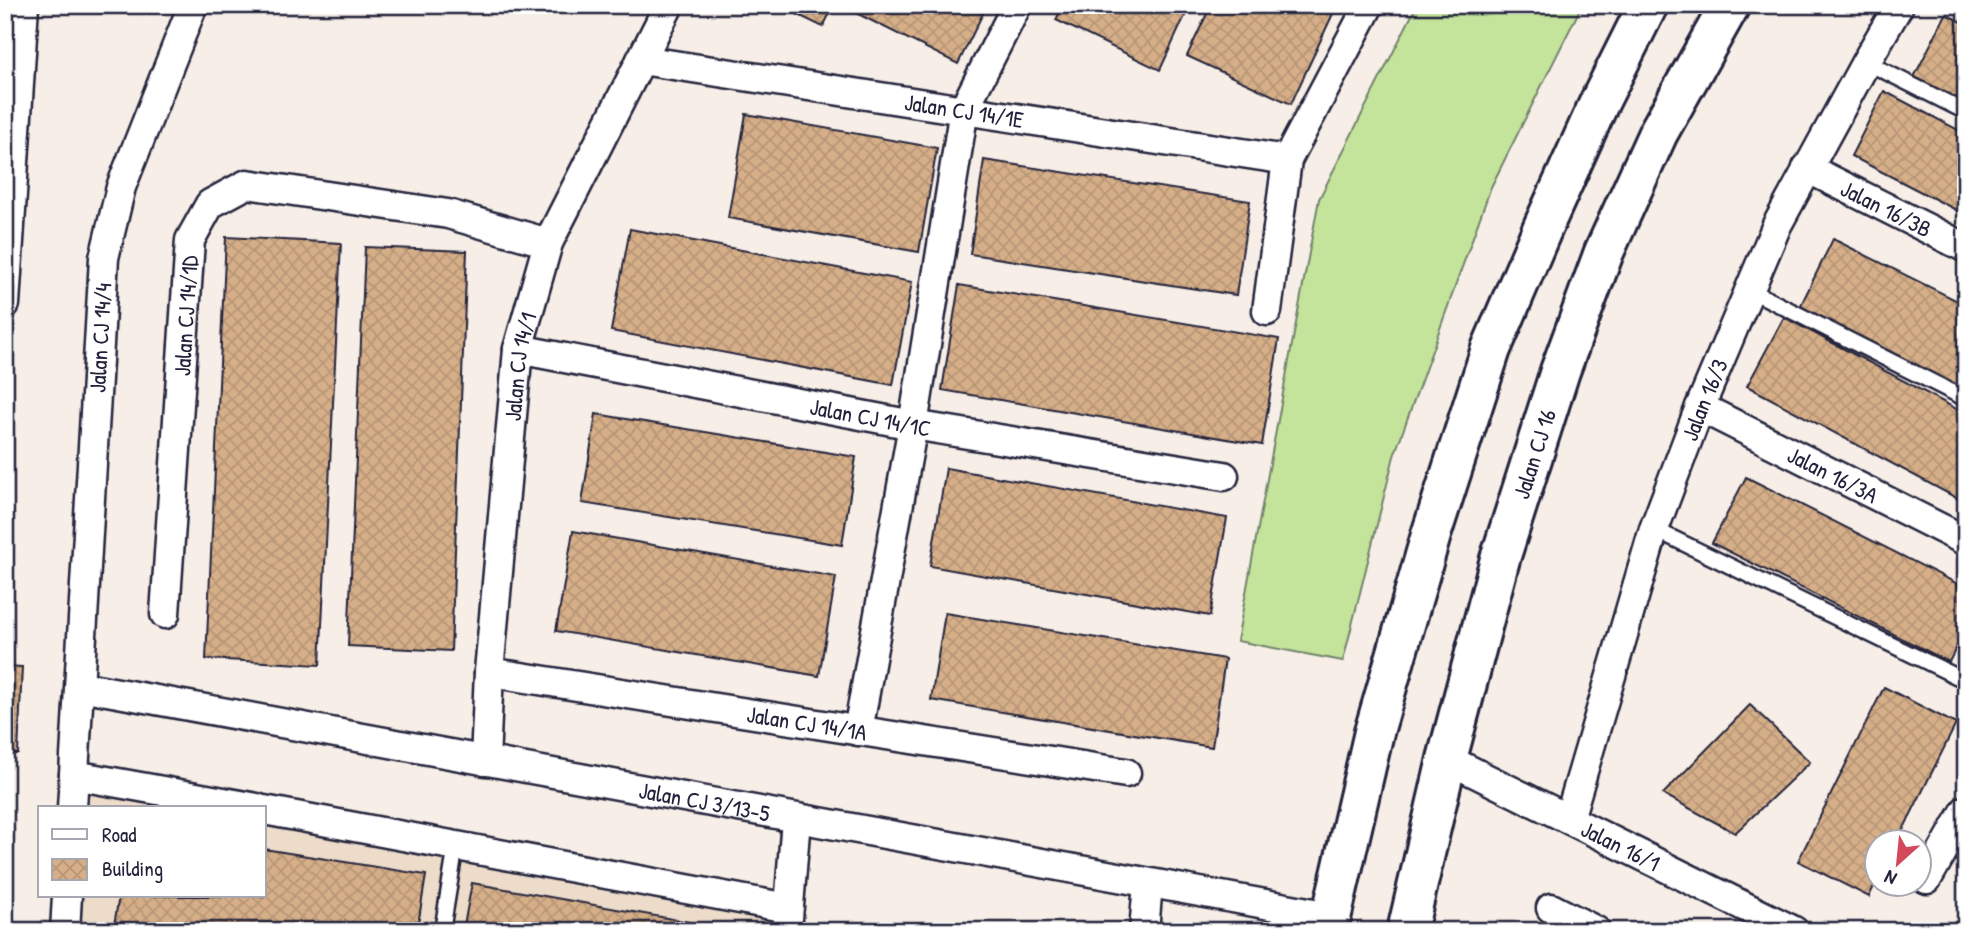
<svg xmlns="http://www.w3.org/2000/svg" width="1971" height="936" viewBox="0 0 1971 936" font-family="'Patrick Hand',sans-serif">
	<style>
		.built { fill: #eddcca }
		.pitch { fill: #c4e49c; stroke: #73836c; stroke-width: 2 }
		.building { fill: url(#building-cross-hatch); stroke: #22223b; stroke-width: 2 }
		.lines { fill: none; stroke-linecap: round; stroke-linejoin: round }
		.lane-casing { stroke: #22223b; stroke-width: 19 }
		.street-casing { stroke: #22223b; stroke-width: 33 }
		.secondary-casing { stroke: #22223b; stroke-width: 44 }
		.lane { stroke: #fff; stroke-width: 14 }
		.street { stroke: #fff; stroke-width: 28 }
		.secondary { stroke: #fff; stroke-width: 38 }
		.labels { text-anchor: middle; dominant-baseline: central; stroke-width: 6; stroke-linejoin: round; paint-order: stroke }
		.street-label { font-size: 23px; fill: #22223b; stroke: #fff }
	</style>
	<defs>
		<pattern id="building-cross-hatch" width="8" height="8" patternUnits="userSpaceOnUse" patternTransform="scale(1.75)"><rect width="8" height="8" fill="#d6af88"/><path d="M0 0l8 8M0 8l8-8" fill="none" stroke="#b79676"/></pattern>
	</defs>
	<rect width="100%" height="100%" fill="#f7efe7"/>
	<filter id="ink" filterUnits="userSpaceOnUse"><feTurbulence type="fractalNoise" baseFrequency=".0143" numOctaves="2"/><feDisplacementMap in="SourceGraphic" scale="14" xChannelSelector="R" yChannelSelector="G"/><feConvolveMatrix kernelMatrix="1 2 1 2 8 2 1 2 1" color-interpolation-filters="sRGB"/></filter>
	<g filter="url(#ink)">
		<path class="built" d="M89,790L186,808H88Z
			M264,823L773,918V931H80L82,896H264Z"/>
		<path class="pitch" d="M1417,5H1582L1491,187L1394,456L1343,661L1237,641L1319,199Z"/>
		<path class="building" d="M778,5H834L823,27Z
			M855,5H987L958,64L852,11Z
			M1063,5H1190L1160,70L1056,20Z
			M1211,5H1337L1291,104L1187,56Z
			M1946,14L1966,24V104L1914,77Z
			M1884,91L1966,134V215L1851,156Z
			M746,114L937,148L919,252L728,218Z
			M984,160L1250,201L1236,295L970,254Z
			M630,229L912,282L893,385L611,331Z
			M226,237L341,243L320,665L206,659Z
			M1833,239L1966,305V391L1799,309Z
			M365,247L467,251L451,651L348,646Z
			M959,285L1279,339L1262,445L942,390Z
			M1784,317L1966,414V503L1747,386Z
			M5,400H10L6,489H5Z
			M596,414L856,457L842,545L582,503Z
			M946,468L1227,518L1210,616L930,566Z
			M1746,477L1966,588V629L1949,662L1712,543Z
			M573,531L836,577L819,676L556,631Z
			M945,613L1225,659L1212,747L931,700Z
			M5,666L22,667L18,754H5Z
			M1884,687L1956,724L1897,842H1876V882L1869,897L1798,861Z
			M1750,705L1810,762L1735,833L1663,794Z
			M264,849L426,875L417,931H113L119,896H264Z
			M472,883L689,922L687,931H463Z"/>
		<g class="lines">
			<defs>
				<path id="lane" d="M1866,62L1966,112
					M1750,290L1966,399
					M1654,529L1966,681
					M442,931L456,845"/>
				<g id="street">
					<path id="s1" d="M641,60L1287,160"/>
					<path id="s2" d="M1807,168L1966,248"/>
					<path d="M5,304L24,5"/>
					<path d="M1267,311L1287,160L1369,5"/>
					<path id="s3" d="M518,349L913,425L1224,476"/>
					<path id="s4" d="M1700,407L1966,541"/>
					<path id="s5" d="M165,614L190,240L210,204L247,184L448,214L548,243"/>
					<path id="s6" d="M489,672L1126,773"/>
					<path id="s7" d="M80,686L1330,916"/>
					<path d="M858,731L913,425L964,109L1017,5"/>
					<path id="s8" d="M1447,759L1794,931"/>
					<path id="s9" d="M485,761L489,672L518,349L548,243L669,5"/>
					<path d="M74,775L257,808"/>
					<path id="s10" d="M72,808L104,258L121,187L193,5"/>
					<path d="M264,810L788,908"/>
					<path id="s11" d="M1569,819L1654,529L1700,407L1777,225L1866,62L1899,5"/>
					<path d="M1927,879L1966,810"/>
					<path d="M1551,908L1596,931"/>
					<path d="M65,931L67,896"/>
					<path d="M787,931L796,819"/>
					<path d="M1144,931L1148,883"/>
				</g>
				<g id="secondary">
					<path d="M1328,931L1374,732L1431,535L1491,349L1543,227L1599,103L1648,5"/>
					<path id="s12" d="M1407,931L1447,759L1500,559L1560,371L1604,252L1658,133L1730,5"/>
				</g>
			</defs>
			<use href="#lane" class="lane-casing"/>
			<use href="#street" class="street-casing"/>
			<use href="#secondary" class="secondary-casing"/>
			<use href="#lane" class="lane"/>
			<use href="#street" class="street"/>
			<use href="#secondary" class="secondary"/>
		</g>
	</g>
	<g class="labels">
		<g class="street-label">
			<text stroke="none"><textPath href="#s1" startOffset="327">Jalan CJ 14/1E</textPath></text>
			<text stroke="none"><textPath href="#s2" startOffset="89">Jalan 16/3B</textPath></text>
			<text stroke="none"><textPath href="#s5" startOffset="299">Jalan CJ 14/1D</textPath></text>
			<text stroke="none"><textPath href="#s10" startOffset="471">Jalan CJ 14/4</textPath></text>
			<text stroke="none"><textPath href="#s9" startOffset="396">Jalan CJ 14/1</textPath></text>
			<text stroke="none"><textPath href="#s11" startOffset="441">Jalan 16/3</textPath></text>
			<text stroke="none"><textPath href="#s3" startOffset="359">Jalan CJ 14/1C</textPath></text>
			<text stroke="none"><textPath href="#s12" startOffset="494">Jalan CJ 16</textPath></text>
			<text stroke="none"><textPath href="#s4" startOffset="149">Jalan 16/3A</textPath></text>
			<text stroke="none"><textPath href="#s6" startOffset="322">Jalan CJ 14/1A</textPath></text>
			<text stroke="none"><textPath href="#s7" startOffset="635">Jalan CJ 3/13-5</textPath></text>
			<text stroke="none"><textPath href="#s8" startOffset="194">Jalan 16/1</textPath></text>
		</g>
	</g>
	<rect width="1971" height="936" fill="none" stroke="#fff" stroke-width="28"/>
	<rect x="14" y="14" width="1943" height="908" fill="none" stroke="#22223b" stroke-width="2.5" filter="url(#ink)"/>
	<rect x="38" y="806" width="228" height="91" fill="#ffffff" stroke="#a7a7b1" stroke-width="2"/>
	<rect x="52" y="829" width="35" height="10" fill="#ffffff" stroke="#a7a7b1" stroke-width="2"/>
	<text x="102" y="842" font-size="21" fill="#22223b">Road</text>
	<rect x="52" y="859" width="35" height="21" fill="url(#building-cross-hatch)" stroke="#a7a7b1" stroke-width="2"/>
	<text x="102" y="876" font-size="21" fill="#22223b">Building</text>
	<g transform="translate(1898 863) rotate(207)"><circle r="33" fill="#ffffff" stroke="#a7a7b1" stroke-width="2"/>
	<path d="M0-5L12 26L0 18L-12 26Z" fill="#d1495b"/>
	<text y="-10" font-size="19" font-weight="bold" text-anchor="middle" fill="#22223b">N</text>
	</g>
</svg>
